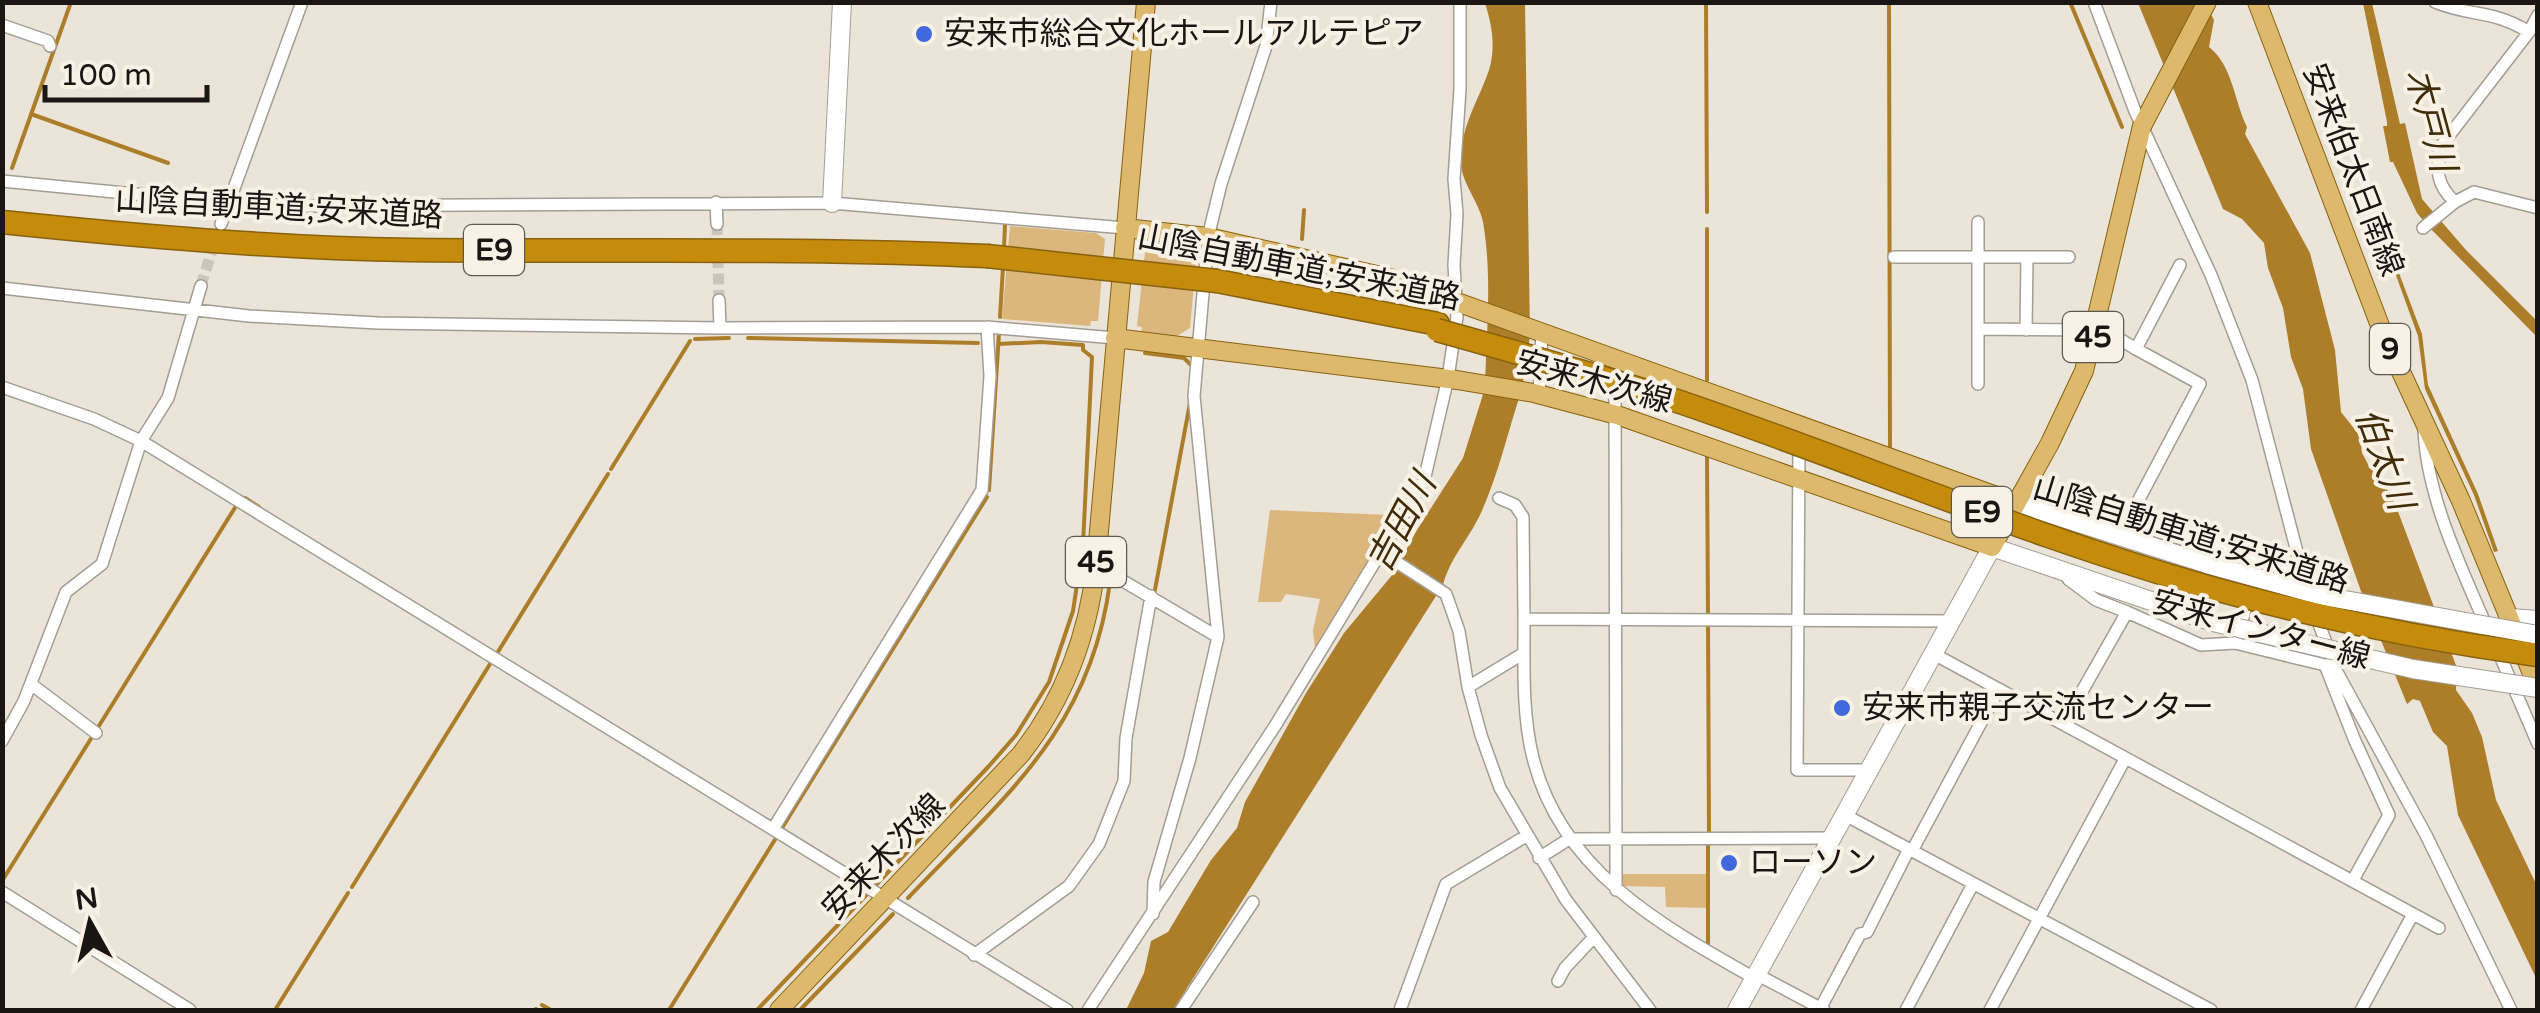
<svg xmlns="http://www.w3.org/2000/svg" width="2540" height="1013" viewBox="0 0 2540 1013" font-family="'Varela Round','Noto Sans JP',sans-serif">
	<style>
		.green { fill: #dbb77e }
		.water { fill: #ac7e29 }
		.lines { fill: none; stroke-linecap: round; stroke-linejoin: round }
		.stream { stroke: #ac7e29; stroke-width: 4 }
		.street-tunnel { stroke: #ccc5bb; stroke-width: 11; stroke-dasharray: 11 5.5; stroke-linecap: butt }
		.street-casing { stroke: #a49d93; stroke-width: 14 }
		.secondary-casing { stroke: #a49d93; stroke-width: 20 }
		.primary-casing { stroke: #88620e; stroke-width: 20 }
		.highway-casing { stroke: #88620e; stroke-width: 25 }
		.street { stroke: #fff; stroke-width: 11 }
		.secondary { stroke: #fff; stroke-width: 18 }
		.primary { stroke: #dcb96d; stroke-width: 18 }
		.highway { stroke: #c48b0c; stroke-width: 22 }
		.secondary-bridge-casing { stroke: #a49d93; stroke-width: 20; stroke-linecap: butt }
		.highway-bridge-casing { stroke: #88620e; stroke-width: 25; stroke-linecap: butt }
		.secondary-bridge { stroke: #fff; stroke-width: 18 }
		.highway-bridge { stroke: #c48b0c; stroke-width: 22 }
		.poi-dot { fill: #4269db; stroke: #f8f1e6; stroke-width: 4 }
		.labels { text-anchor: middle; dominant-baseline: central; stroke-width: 8; stroke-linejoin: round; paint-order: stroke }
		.shield { fill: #f8f1e6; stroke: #5c5852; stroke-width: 2.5 }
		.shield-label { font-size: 30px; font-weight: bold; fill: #191613 }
		.poi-label { font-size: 32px; fill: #191613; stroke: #f8f1e6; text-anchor: start }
		.street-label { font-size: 32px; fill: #191613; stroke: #f8f1e6 }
		.water-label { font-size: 35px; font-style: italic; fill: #402c08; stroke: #f8f1e6 }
	</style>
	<rect width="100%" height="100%" fill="#ebe4d9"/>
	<path class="green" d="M1010,226L1096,233L1105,239L1098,321H1091L1090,326L1002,319Z
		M1150,239L1180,241L1196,262L1190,328L1174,338L1141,334L1142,327L1137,326L1146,243H1150Z
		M1270,510L1390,515V525L1315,649L1313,630L1320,599L1286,594L1281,602H1258Z
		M1619,874H1708V908L1666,907L1665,887L1620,886Z"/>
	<path class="water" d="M1485,3H1525L1530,336L1522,388L1485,382C1487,329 1492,274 1483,222C1479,202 1463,185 1461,165C1459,129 1478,102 1489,70C1496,47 1492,25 1485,3Z
		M2138,3H2205L2214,20L2209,47C2233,66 2234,101 2247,127L2245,134L2310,253L2335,350L2341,412L2360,436L2362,453L2369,466L2381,479L2394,501L2457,668L2456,690L2472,713L2482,737L2496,800L2537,886V980L2458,815L2447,746L2433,732L2420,701L2413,699L2407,704L2362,594L2311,449L2303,389L2291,357L2283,308L2268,268L2264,243L2242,219L2223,209Z
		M2363,3H2372L2400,124L2405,123L2422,199L2466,250L2537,321V337L2427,225L2417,213L2393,162H2390L2383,126H2387V122Z
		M2388,244L2422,334L2428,385L2478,494L2498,551L2494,552L2474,495L2425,389L2418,336L2385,245Z
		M1485,388L1520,395C1507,435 1498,476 1480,515C1468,540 1450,558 1443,585L1173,1010H1126L1144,973L1151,941L1168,932L1211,860L1237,828L1245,802L1306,693L1344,633L1393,574L1417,530L1463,458Z"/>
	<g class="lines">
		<path class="stream" d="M1706,2L1707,212
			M1889,2L1890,448
			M2070,2L2122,127
			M31,114L168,163
			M12,168L71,2
			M1707,229V380
			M1302,239L1304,210
			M1004,248L1005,225
			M1000,317L1003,267
			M748,338L978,343
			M695,339L729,338
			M1145,353L1184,358L1191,365
			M1707,456L1708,616
			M611,469L690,341
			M989,490L999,333
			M1154,595L1190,403
			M1708,622L1709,832
			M496,655L608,474
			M97,729L236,506L245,498L259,507
			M782,828L987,497
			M1708,843V947
			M2,881L92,737
			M352,887L490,664
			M908,898C1004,797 1091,729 1110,582
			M542,1005L551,1010
			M275,1010L348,893
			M535,1010L536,1009
			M669,1010L776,838
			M757,1010L989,766L1016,735L1049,682L1073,611L1083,545L1092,357L1083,350V345L1041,342L998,344
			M800,1010L893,914"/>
		<path class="street-tunnel" d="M717,224L719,300
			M201,286L216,237"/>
		<defs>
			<path id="street" d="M2094,2L2135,111L2211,275L2252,380L2308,594
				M2435,2C2471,17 2492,9 2529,32
				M2,25L48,41L50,46
				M2,181L227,203L300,206L832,203L1125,228
				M716,202L717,224
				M2455,202L2474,192L2538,208
				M221,224L302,2
				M2423,228L2455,202C2436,185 2436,170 2441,146L2529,32L2538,15
				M1894,257H2069
				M2,288L249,316L378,323L720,328L987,327L1115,338
				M719,300L720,328
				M1978,329L2095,330L2108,332L2136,349
				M2026,330L2027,257
				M1615,379L1616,890
				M1978,384V222
				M2,387L94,419L141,441L1067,1010
				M1539,394L1542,332
				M2424,430C2427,498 2461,567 2488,630
				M1799,446L1797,770H1868
				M1499,498L1515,505L1523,517L1524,619
				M2127,522L2200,384L2136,349L2180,265
				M2092,528L2104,518L2127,522L2289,570L2297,591
				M1381,552L1446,594L1459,631L1468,687L1481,735L1500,788L1566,900L1650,1010
				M1096,565L1218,637
				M2127,612L2201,645L2235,643L2325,665L2355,741L2389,815L2353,880
				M2316,616L2337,672L2426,835L2511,1010
				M2238,635L2256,571
				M2498,651L2538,744
				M1932,653L2439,928
				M31,684L96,733
				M1468,687L1524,653
				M2064,723L2127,612L2096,600L2068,579V574
				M2,741L24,701L66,592L102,564L141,441L168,398L201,286
				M1845,815L2211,1010
				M773,829L982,490L990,376L987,327
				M1912,851L1999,689
				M1539,858L1569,839L1832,838
				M2,892L190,1010
				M1153,914L1154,882L1190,758L1218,637L1194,396L1208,237L1221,184L1266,46L1271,2
				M974,955L1069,886L1099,844L1124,781L1126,738L1151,596
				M1758,975L1824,1010
				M1756,979C1662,926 1561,871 1533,758C1522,714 1524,665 1524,619L1952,621
				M1558,981L1565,968L1594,937
				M1820,1009L1860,934L1867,932L1909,849
				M1088,1010L1275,726L1424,481L1448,378L1457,317L1454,265L1457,214L1454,179L1460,89V2
				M1181,1010L1253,902
				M1400,1010L1446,884L1526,836
				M1906,1010L1973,884
				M1990,1010L2125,759
				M2361,1010L2413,914"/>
			<path id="secondary" d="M832,203L842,2
				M2016,503L2207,564
				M2510,618L2538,620
				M1737,1010L1992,547L2213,622"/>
			<path id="primary" d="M2257,2L2382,331L2461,501L2538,688
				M1125,228L1208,237L1390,278L2016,503
				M1115,338L1457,380L1534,393L1617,415L1992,547L2050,443L2084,371L2142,126L2207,2
				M779,1010L1021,754C1065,698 1088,636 1096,565L1146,2"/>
			<path id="highway" d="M2,222C138,236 274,248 411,250C603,252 795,247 987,256
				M1217,281L1438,324"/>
		</defs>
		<use href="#street" class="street-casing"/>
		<use href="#secondary" class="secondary-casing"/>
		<use href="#primary" class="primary-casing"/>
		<use href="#highway" class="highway-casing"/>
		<use href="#street" class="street"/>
		<use href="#secondary" class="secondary"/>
		<use href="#primary" class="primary"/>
		<use href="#highway" class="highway"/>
		<defs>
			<path id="secondary-bridge" d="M2207,564L2323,596L2538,635
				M2213,622L2413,669L2538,688"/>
			<path id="highway-bridge" d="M987,256L1217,281
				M1437,330C1519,353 1602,376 1683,403C1864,465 2041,541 2226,592C2329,620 2432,641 2538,655"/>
		</defs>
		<use href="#secondary-bridge" class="secondary-bridge-casing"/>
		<use href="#highway-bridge" class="highway-bridge-casing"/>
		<use href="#secondary-bridge" class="secondary-bridge"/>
		<use href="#highway-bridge" class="highway-bridge"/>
	</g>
	<g class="poi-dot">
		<circle cx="924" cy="34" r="10"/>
		<circle cx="1842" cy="708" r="10"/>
		<circle cx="1729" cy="863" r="10"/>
	</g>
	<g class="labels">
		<g class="shield">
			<rect x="464" y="225" width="60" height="50" rx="8"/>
			<rect x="2063" y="312" width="60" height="50" rx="8"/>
			<rect x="2370" y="324" width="40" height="50" rx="8"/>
			<rect x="1952" y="487" width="60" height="50" rx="8"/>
			<rect x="1066" y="537" width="60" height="50" rx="8"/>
		</g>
		<g class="shield-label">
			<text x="494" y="250">E9</text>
			<text x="2093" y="337">45</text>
			<text x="2390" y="349">9</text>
			<text x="1982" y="512">E9</text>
			<text x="1096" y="562">45</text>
		</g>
		<g class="poi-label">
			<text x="944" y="34">安来市総合文化ホールアルテピア</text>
			<text x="1862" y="708">安来市親子交流センター</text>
			<text x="1749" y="863">ローソン</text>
		</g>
		<g class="street-label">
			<text transform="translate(2353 170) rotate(69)">安来伯太日南線</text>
			<text transform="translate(279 208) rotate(3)">山陰自動車道;安来道路</text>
			<text transform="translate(1299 268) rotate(11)">山陰自動車道;安来道路</text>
			<text transform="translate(1594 382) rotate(15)">安来木次線</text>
			<text transform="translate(2191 535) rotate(17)">山陰自動車道;安来道路</text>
			<text transform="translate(2261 630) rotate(15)">安来インター線</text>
			<text transform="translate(884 857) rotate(-46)">安来木次線</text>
		</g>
		<g class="water-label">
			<text transform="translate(2430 120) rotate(75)">木戸川</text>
			<text transform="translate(2384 459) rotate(70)">伯太川</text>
			<text transform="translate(1402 523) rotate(-62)">吉田川</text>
		</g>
	</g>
	<rect width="2540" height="1013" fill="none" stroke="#191613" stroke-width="10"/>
	<g transform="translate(90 923) rotate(352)" stroke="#f8f1e6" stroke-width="8" paint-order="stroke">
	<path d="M0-8L18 38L0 25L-18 38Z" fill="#191613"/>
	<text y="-15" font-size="28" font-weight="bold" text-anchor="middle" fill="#191613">N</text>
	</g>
	<path d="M45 85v15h162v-15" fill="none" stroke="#191613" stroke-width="5"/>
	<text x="60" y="85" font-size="30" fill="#191613" stroke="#f8f1e6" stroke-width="8" paint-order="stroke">100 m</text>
</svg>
